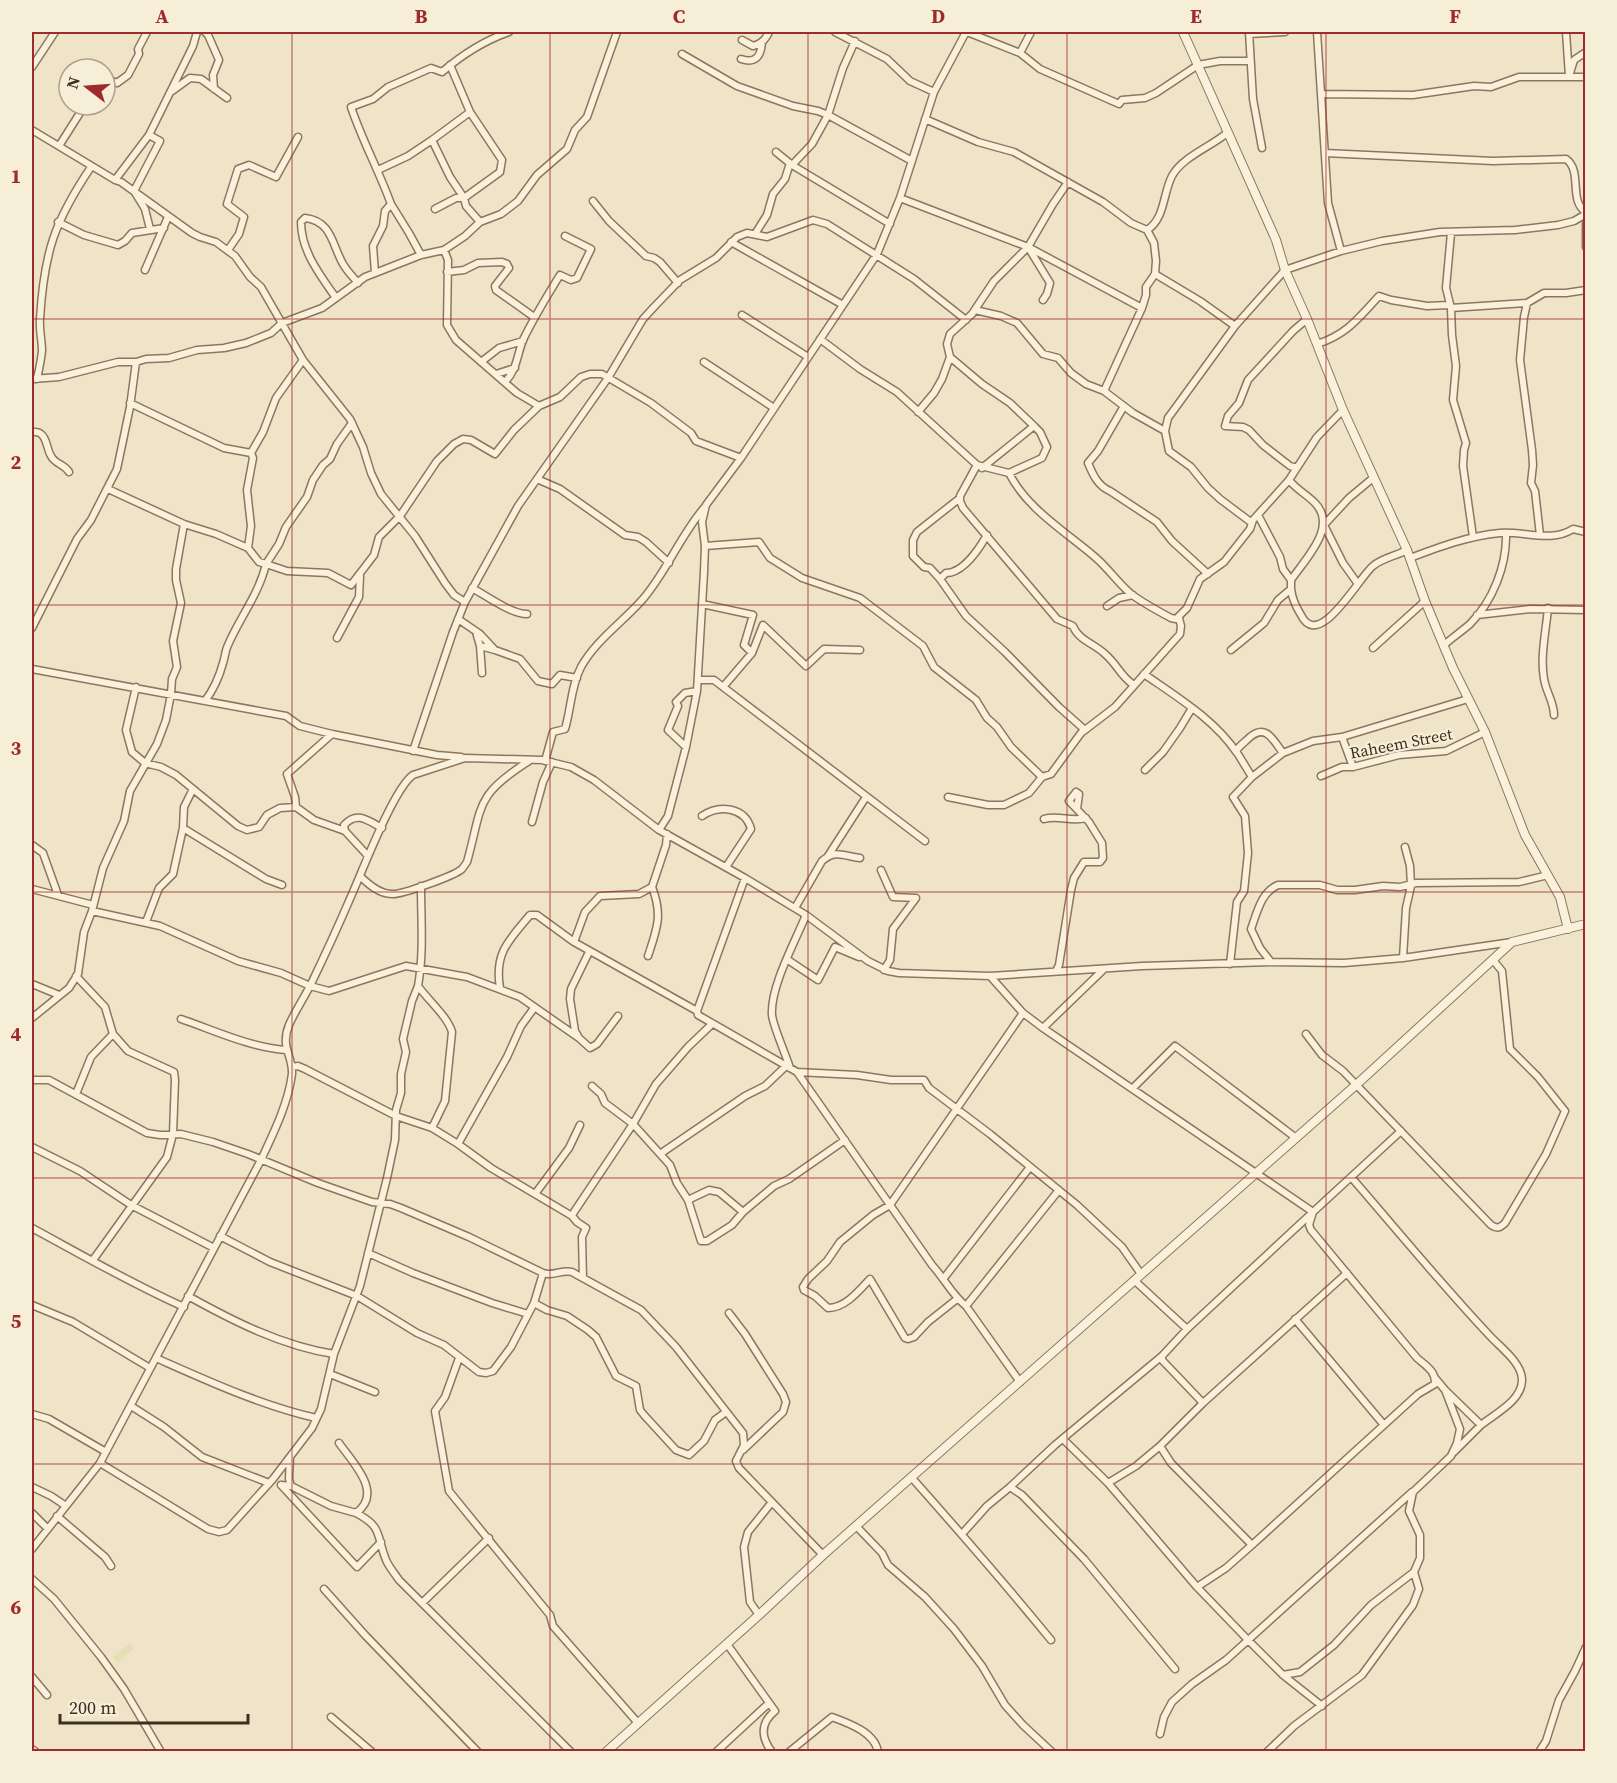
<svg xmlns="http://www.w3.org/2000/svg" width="1617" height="1783" viewBox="0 0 1617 1783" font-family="'Source Serif 4',serif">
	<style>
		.farmland { fill: #e6deb5 }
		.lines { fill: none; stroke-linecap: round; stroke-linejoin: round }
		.minor-casing { stroke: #8d765c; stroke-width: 9 }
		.tertiary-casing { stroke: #8d765c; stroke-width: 10 }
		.minor { stroke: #faf1dc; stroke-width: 6 }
		.tertiary { stroke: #faf1dc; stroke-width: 8 }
		.grid { fill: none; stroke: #9e2a2b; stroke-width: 1.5; stroke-opacity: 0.55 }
		.labels { text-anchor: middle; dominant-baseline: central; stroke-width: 4.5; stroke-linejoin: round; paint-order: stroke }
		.street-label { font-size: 16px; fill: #3d2e20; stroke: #f7eed8 }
		.neatline { fill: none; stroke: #9e2a2b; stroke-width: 2 }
		.grid-label { font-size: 20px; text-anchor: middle; font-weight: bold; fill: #9e2a2b }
	</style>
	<rect width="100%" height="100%" fill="#f0e4c8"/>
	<path class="farmland" d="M130,1643L134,1648L118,1663L113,1657Z"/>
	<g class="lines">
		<defs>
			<path id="minor" d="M197,32L193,46L149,135L115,180L121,182L192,233L200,237L216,242L235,256L250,277L261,287L303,360L350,419L363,447L371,473L381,494L415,536L445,583L454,595L465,602L453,632L413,751
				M205,32L208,35L219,60L213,75L214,89
				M835,32L887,59L910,81L934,92
				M967,32L1020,53L1040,69L1119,104L1122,100L1145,98L1156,93L1198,65L1220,61H1249
				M1249,32L1253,99L1262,148
				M1317,32L1321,94
				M1566,32L1569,76
				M1249,34L1285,32
				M742,40L753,46C762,44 766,39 769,32
				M855,41L843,68L828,115L912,161
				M1020,53L1031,32
				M682,54L737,86L793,106L818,111L828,115L812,144L792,165
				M741,59C756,64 761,56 762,42
				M450,65L470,112
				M32,67L55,32
				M1570,73L1574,60L1586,52
				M105,81L107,79L117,83L128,75L139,54L138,49L147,32
				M172,91L190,78L201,79L227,98
				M925,119L978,142L1014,152L1103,202L1131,223L1147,230L1154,243L1156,261L1155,274L1146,287V295L1142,308L1104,391
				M32,130L115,180
				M149,135L160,141L134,191L145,209L150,229
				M59,146L85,105
				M776,152L792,165L890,224
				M1325,153L1493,161L1566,159C1583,171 1568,201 1586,212
				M378,170L408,156L432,140L450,177L464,198L500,172L502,160L470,112L432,140
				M900,198L1028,247L1142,308
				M593,201L609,221L646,256L654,258L660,262L678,283
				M391,204C379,171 362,140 351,107L373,99L388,87L431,68L442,72C463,54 483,41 509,32
				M435,209L456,198H464L466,206L480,222
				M58,222L84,235L118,245L125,241L132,233L164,228
				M1586,224V247
				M1147,230C1165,219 1163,193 1172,176C1182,157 1212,146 1227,133
				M1451,233L1446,288L1451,308L1527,303L1544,293H1566L1586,290
				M755,234L767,215L773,194L785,179L790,163
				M731,242L843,305
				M1028,247L1050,283L1047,294L1043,300
				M228,250L239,234L244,217L227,204L238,169L249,165L276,177L298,137
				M444,250L448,260L447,325L456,340L517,393L539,406
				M1341,251L1328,203L1321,94L1413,95L1474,86L1491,87L1519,77H1586
				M145,270L168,217
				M447,272L464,270L478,263L502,262L507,264L509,268L495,286L496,290L534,317
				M375,273L373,246L383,226L385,211L391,204L409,233L421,255
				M1155,274L1200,301L1235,326
				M336,298C320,275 301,251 301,222L305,218C332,221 332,245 343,264C347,271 353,277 358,283
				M1527,303L1524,317L1520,360L1532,450L1533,465L1531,483L1535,491L1540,535
				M1451,308L1452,335L1456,366L1453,400L1466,443L1464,450L1463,466L1473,537
				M975,310L1001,316L1017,323L1043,354L1058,358L1071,373L1086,384L1104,391L1133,413L1165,431
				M742,315L808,357
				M820,339L860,369L897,392L977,465L960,496V501L963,508L1057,619L1073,626C1078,640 1095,644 1105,654C1117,664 1121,677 1134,685
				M1317,344C1346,335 1359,318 1379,296L1391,300L1427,306L1449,305
				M950,357L982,384L1010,403L1034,426
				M481,362L499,348L523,341
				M704,362L774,408
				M496,374L515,368
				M32,379L59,377L118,362H136L146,359L169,358L197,350L224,348L246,343L271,333L282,323L322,308L365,277L421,255L444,250L465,236L480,222L501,214L518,201L537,175L567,149L575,130L587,117L617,32
				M37,379C39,370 41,360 42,351C42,340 39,330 40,319C44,253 54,222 91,167
				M505,382C517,370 517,355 523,340C534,317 547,296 560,275L571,280L577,278L591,249L565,236
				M130,403L224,448L251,453
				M1124,406L1098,451L1088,463C1093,475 1098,486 1110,491L1157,522L1172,541L1208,574
				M918,412L934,393L942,379L950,357L947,344L950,334L972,314L994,281L1028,247L1053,204L1068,182
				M352,423L337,444L330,459L323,465L313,480L307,497L286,527L279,544L266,564L287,571L328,573L351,585L374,555L379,537L400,516L437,461L454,444L463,439L471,440L495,454L514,430L539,406L560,397L581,377L590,374H602L651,403L691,433L696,441L741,458
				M32,432C35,432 38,431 41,434C47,438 47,450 51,456C55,464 64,464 69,472
				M977,465L1009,473C1027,509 1066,532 1095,557C1108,568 1118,583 1131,594C1143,603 1158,611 1171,618L1176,619L1187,608L1200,579L1224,562L1250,529L1253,520L1289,480L1317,437L1343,410
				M982,468L1034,426L1040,432L1047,447L1042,458L1009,473
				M1297,468L1290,466L1263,445L1249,430L1243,427L1225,426L1228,416L1239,403L1248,380L1293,331L1307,319
				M537,479L560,489L625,535L638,537L646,542L669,563
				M960,498L917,532L913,540V556L924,567L930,568L940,579L946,573C963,573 979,549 987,535
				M1258,515L1280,557L1283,569L1291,580
				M1252,523L1220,499L1208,488L1191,467L1169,451L1165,431L1168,418L1235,326L1285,270L1341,251L1382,241L1440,232L1515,230L1558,225L1574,221L1586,214
				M184,524L216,534L248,548
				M705,546L759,542L770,558L802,578L860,598L923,646L934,667L976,700L987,718L997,727L1011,747L1042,777
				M1410,558C1439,547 1468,536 1500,533C1524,531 1551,543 1573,529L1586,532
				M940,579L966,616L1005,652L1059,707L1085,730
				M1358,584L1343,563L1324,525L1349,498L1373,478
				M472,588C487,596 511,614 527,614
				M1291,589C1292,598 1296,607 1301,615C1319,652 1359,577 1373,566C1382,558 1396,556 1407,550
				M465,602L518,506L608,378L643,319L654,307L680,280L716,258L737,237L747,233L767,237L813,220L827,224L914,279L966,320
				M702,604L753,615L744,645L752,653
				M1107,606L1119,598L1133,595
				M1548,608C1546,631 1540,656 1544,679C1546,692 1554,702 1554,715
				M1477,615L1530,609L1586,610
				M458,619L480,634L495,650L480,646L476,632
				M32,628L77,539L91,520L117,469L130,407L136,362
				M337,638L359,597L360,576
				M1444,645C1452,638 1462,631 1470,624C1493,601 1507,565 1506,533
				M480,646L482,673
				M1373,648L1425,601
				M495,650L520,659L538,681L552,684L560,675L577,678
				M1231,650L1264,623L1278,600L1291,589V580C1306,558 1339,526 1314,502C1306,494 1296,489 1289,480
				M32,669L286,716L300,726L332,734L437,755L461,757
				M1144,674C1177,697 1214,719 1237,753
				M698,680H714L925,841
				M136,687L126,730L132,752L145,763L161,767L176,775L238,826L247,830L259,827L267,815L280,808L296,807L314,820L345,831L368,856
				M723,687L752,653L763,625L806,666L824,649L860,650
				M205,701C214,689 219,678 223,663C225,657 225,651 228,645C240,617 259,594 266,564L259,562L248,548L251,526L247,490L253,458L251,453L263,432L276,398L303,360
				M1342,737L1353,767
				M686,747L668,730L678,706L676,702L685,693L697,691
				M545,761L553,732L565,729C571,709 571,686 581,667C596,640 623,622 643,599C667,571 680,536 704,508
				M1145,770L1163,752L1180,728L1192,708
				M1321,776L1342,767H1353L1399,755L1446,751L1485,732
				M1252,777L1236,751C1240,745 1245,742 1250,737C1267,723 1274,742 1283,753L1313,741L1342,737L1468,699
				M193,789L184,807L183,828L266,879L282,885
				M948,797L988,805H1004L1029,793L1042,777L1051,774L1081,733L1115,707L1180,634L1181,626L1179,618
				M296,807L295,797L287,774L332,734
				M702,816C719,804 745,807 751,829L726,867
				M1044,819C1058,815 1072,822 1086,818
				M532,822L543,782L552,762
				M659,830L668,816L686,747L697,691L704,572L705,546L702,522L706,505L741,458L877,254L900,198L934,92L966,32
				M345,831L344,825C357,811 367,820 382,828
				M32,845L43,853L58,895
				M828,856L866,797
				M881,870L893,897L916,898L893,929L890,960L884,970
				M360,876C368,884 379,894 392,894C401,895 454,876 462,869C462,869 467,862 467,862C483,805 474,796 529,761
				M745,878L697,1011L698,1015L797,1072L857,1075L891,1080H924L929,1088L990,1134L1077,1205L1122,1247L1141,1274
				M421,886C421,920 424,952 418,986C428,1000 448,1017 452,1032L445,1101L432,1128L458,1144L491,1168L572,1216
				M652,887L666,845L667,834
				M32,889L93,905
				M795,908L822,861C836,849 843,856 860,858
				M92,911L160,926L238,961L281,973L310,986L329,991L406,966L467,977L520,997L579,1038
				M146,922L159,888L173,874L183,828
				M574,942L585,912L600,896L639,894L652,887C663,915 657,929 648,956
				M589,952L571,989L570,999L575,1031L579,1038L590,1048L597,1044L618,1016
				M1403,958L1406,908L1411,886L1410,866L1405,847
				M788,960L818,980L835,947L859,957
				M1271,962L1260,948L1251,929C1257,913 1261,892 1278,885H1320L1337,890H1355L1383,886L1400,887L1416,883L1519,882L1548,875
				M1230,964L1237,902L1244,891L1248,853L1245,816L1233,797L1252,777L1283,753
				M1056,971L1059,965L1071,890L1074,878L1084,862H1100L1103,858L1102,843L1089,822L1069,801L1076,792L1079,794L1077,809
				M76,976L105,1007L113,1034L128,1051L174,1072L175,1080L173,1134L167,1157L93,1260
				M990,976L1023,1013L1043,1028L1313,1212L1187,1329L1162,1356V1360L1203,1403
				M32,984L59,995
				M500,988C494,953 509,940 530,915H537L574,942L697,1011
				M32,1018L69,988L78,974L84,932L92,911L103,868L124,821L130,791L157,744L166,720L171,694L172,679L177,667L173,641L181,603L176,580V569L184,524L108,489
				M181,1019C216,1031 249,1047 286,1050
				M1043,1028L1104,969
				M1306,1034L1322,1055L1343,1071L1491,1225C1497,1229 1500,1228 1505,1223L1546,1154L1565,1111L1538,1077L1510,1049L1502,971L1493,960
				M292,1067L298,1066L305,1069L396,1116L432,1128
				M790,1068C786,1055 773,1026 772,1015C770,987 795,942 806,915
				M797,1072L932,1265C944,1278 952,1295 966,1306L1020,1382
				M32,1080H49L147,1133L160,1135L181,1134L213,1142L248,1154L318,1183L372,1202L390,1204L401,1208L469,1237L543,1273C553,1277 562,1269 572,1272L641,1310L676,1347L743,1433L744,1445L736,1461L739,1468L823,1555
				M592,1086L601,1094L605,1103L633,1124L670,1165L677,1183L688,1200L701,1241H707L732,1225L743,1212L774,1186L789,1179L845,1140
				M1133,1088L1175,1046L1296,1138
				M76,1094L91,1057L113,1034
				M458,1144L507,1057L521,1026L534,1008
				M32,1147L80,1171L131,1205L214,1248
				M660,1154L745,1096L765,1086L786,1066
				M1351,1177C1397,1230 1441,1284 1490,1336C1500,1347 1521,1362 1522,1379C1523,1400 1496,1413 1481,1425L1445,1390L1435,1378
				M535,1194L569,1148L580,1125
				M688,1200L709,1190L719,1192L743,1212
				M32,1228C82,1255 132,1284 184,1307
				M220,1236L270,1262L357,1296L417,1333L444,1345L479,1372L486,1373L493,1371L511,1347L534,1303
				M368,1253L413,1273L492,1303L528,1314
				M543,1273L534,1303L547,1310L567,1316L588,1330L596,1337L616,1376L636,1386L640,1410L644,1415L676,1450L689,1455L704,1441L715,1420L726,1412
				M583,1278L582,1237L586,1228L577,1222L572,1216L574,1212L633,1124L656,1084L688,1047L712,1024
				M944,1278L1030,1167
				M1134,1280L1187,1329
				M188,1296C233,1321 282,1346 334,1354
				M957,1299L928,1322L914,1337L908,1339L905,1338L870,1279C859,1291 845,1308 828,1308L815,1296L804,1290L803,1287L808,1279L827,1261L840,1242L873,1215L890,1205L1023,1013
				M32,1305L73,1322L150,1368
				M966,1306L1059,1190
				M729,1313L745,1334L783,1394L786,1402L783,1412L743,1450
				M1295,1319L1384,1425
				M156,1358C208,1381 260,1405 316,1418
				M459,1358L445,1397L435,1411L449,1491L550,1615L553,1626L638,1723
				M330,1374L375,1392
				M131,1406L164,1427L202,1457L269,1483
				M32,1414L49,1419L106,1452
				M1063,1439L1108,1483L1197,1587L1248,1640L1283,1675L1322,1706
				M339,1443C353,1463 384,1493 356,1513C383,1527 376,1535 386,1560C389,1567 395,1574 399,1580L571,1752
				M1454,1452L1481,1425
				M290,1457L289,1479L291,1486
				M100,1463L208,1529L219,1532L227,1530L273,1479L312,1428L321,1409L334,1354L360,1286L387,1178L395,1140L396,1110L401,1093V1074L406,1052L403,1039L412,1001L418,986
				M912,1478C959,1531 1006,1585 1051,1640
				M1108,1483L1136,1466L1160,1446
				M281,1485L357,1567L381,1542
				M281,1485L291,1486L331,1506L356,1513
				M32,1487L51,1496L66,1506
				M1010,1487L1022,1495L1084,1559L1175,1669
				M32,1513L47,1528
				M57,1516L105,1557L111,1566
				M856,1526L882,1553L888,1565L925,1597L954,1629L982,1666L1005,1705L1023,1725L1052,1752
				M962,1534L987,1506L1010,1487L1055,1445L1162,1356
				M1252,1545L1418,1394L1435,1384C1436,1371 1426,1366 1417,1358L1311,1230L1309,1225L1313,1212L1401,1131
				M32,1549L100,1463L261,1160C274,1132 288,1104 292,1074C293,1056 280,1047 289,1025C295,1011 304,998 311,984C324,957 337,929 349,901C361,875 393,789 413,775L465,758L542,760L571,767L594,780L659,830L745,878L806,915L868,961L888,971L899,973L990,976L1142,966L1271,962L1344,963L1403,958L1512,942
				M32,1579L54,1599L101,1657L124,1689L161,1752
				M1197,1587L1226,1568L1252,1545L1171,1463L1160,1446L1203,1403L1347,1273
				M324,1589L365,1635L478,1752
				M422,1603L489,1538
				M759,1615L750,1602L744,1547L748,1532L772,1502
				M727,1644L775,1711C760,1723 761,1738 772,1752
				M1283,1675L1300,1672L1334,1645L1371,1605L1414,1572
				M32,1677L47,1695
				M331,1717L372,1752
				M1160,1734L1164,1717L1172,1702L1192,1684L1226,1660L1412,1492
				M32,1749L36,1752
				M716,1752L769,1703
				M789,1752L832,1717C848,1723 875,1732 878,1752
				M1267,1752L1294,1726L1362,1675L1413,1605L1419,1589L1414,1572L1420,1558V1535L1409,1511L1413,1492L1451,1456L1457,1443L1460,1429L1445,1390
				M1539,1752L1546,1741L1559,1700L1575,1671L1586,1647"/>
			<path id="tertiary" d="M1183,32L1276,240L1285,270L1307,319L1343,410L1407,550L1425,601L1453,668L1485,732L1525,835L1560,897L1568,929
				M606,1752L759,1615L823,1555L1356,1085L1512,942L1586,924"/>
		</defs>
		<use href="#minor" class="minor-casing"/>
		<use href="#tertiary" class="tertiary-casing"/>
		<use href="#minor" class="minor"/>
		<use href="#tertiary" class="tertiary"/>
	</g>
	<path class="grid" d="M292,32V1752M550,32V1752M808,32V1752M1067,32V1752M1326,32V1752M32,319H1586M32,605H1586M32,892H1586M32,1178H1586M32,1464H1586"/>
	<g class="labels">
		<g class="street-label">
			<text transform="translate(1401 743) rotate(-11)">Raheem Street</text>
		</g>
	</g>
	<rect width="1617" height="1783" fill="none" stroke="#f7eed8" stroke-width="66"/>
	<g transform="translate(87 87) rotate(287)"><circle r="28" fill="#f7eed8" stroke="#ada18e" stroke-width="1.5"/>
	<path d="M0-4.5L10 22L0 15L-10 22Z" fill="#9e2a2b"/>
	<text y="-9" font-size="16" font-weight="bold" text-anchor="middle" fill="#3d2e20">N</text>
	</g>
	<path d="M60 1714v9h188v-9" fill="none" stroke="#3d2e20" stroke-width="3"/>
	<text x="69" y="1714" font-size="18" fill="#3d2e20" stroke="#f7eed8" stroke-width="4.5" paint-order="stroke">200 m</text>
	<rect x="33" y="33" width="1551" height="1717" class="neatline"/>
	<g class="grid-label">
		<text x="162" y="23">A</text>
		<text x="421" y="23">B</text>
		<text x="679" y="23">C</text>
		<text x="938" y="23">D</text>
		<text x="1196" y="23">E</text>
		<text x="1455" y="23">F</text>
		<text x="16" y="183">1</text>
		<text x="16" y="469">2</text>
		<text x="16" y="755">3</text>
		<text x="16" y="1041">4</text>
		<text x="16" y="1328">5</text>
		<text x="16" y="1614">6</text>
	</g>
</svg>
